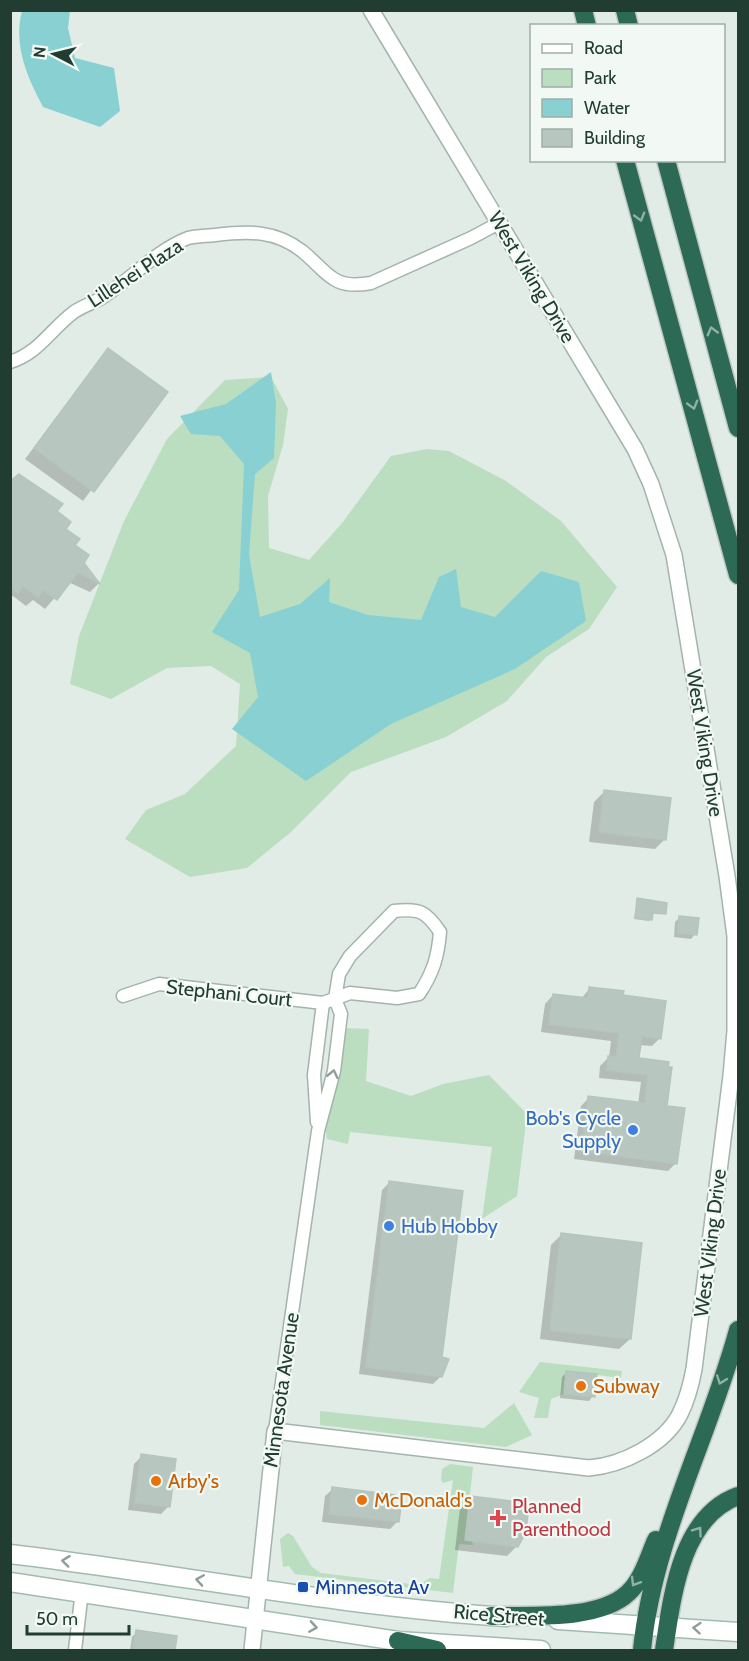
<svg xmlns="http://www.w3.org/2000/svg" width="749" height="1661" viewBox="0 0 749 1661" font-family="Cabin,sans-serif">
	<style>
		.green { fill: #badebf }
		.water { fill: #88d0d2 }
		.shadow { fill: #0003 }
		.building { fill: #b7c7bf; stroke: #b4c6bc; stroke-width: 1.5 }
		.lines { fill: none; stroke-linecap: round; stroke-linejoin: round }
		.minor-casing { stroke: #a4b4ac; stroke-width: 15 }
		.tertiary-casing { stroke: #a4b4ac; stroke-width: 18 }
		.secondary-casing { stroke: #a2bbb0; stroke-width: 21 }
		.motorway-casing { stroke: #c1c9c6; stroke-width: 21 }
		.minor { stroke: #fff; stroke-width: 12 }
		.tertiary { stroke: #fff; stroke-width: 15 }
		.secondary { stroke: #fff; stroke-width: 18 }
		.motorway { stroke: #2d6a56; stroke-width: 18 }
		.oneway { stroke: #90b2a5 }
		.oneway2 { stroke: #909e98 }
		.shop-dot { fill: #3f7fe0; stroke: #f2f9f4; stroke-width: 2 }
		.food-dot { fill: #e8710a; stroke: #f2f9f4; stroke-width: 2 }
		.health-dot { fill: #e0444e; stroke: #f2f9f4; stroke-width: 2 }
		.transit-dot { fill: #1a4fb4; stroke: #f2f9f4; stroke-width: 2 }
		.labels { text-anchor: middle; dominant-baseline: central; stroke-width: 4.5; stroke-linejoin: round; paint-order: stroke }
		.street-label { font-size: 20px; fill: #213d32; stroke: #f2f9f4 }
		.shop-label { font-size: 20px; fill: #366cbe; stroke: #f2f9f4; text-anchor: end }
		.food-label { font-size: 20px; fill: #c56008; stroke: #f2f9f4; text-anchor: start }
		.health-label { font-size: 20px; fill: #be3a42; stroke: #f2f9f4; text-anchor: start }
		.transit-label { font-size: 20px; fill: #164399; stroke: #f2f9f4; text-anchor: start }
	</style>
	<rect width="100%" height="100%" fill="#e1ece6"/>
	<path class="green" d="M271,377L288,409L283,445L268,496L269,548L309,560L343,522L391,456L427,449L449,451L506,481L561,521L617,587L589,629L546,657L507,701L446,737L351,772L291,832L247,868L190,877L125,839L146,810L185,794L236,746L240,684L211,666L167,668L111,699L70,684L79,636L124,521L167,439L225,380Z
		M343,1028L369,1029L366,1081L411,1096L443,1084L489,1075L527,1114L517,1196L482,1219L492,1147L350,1132L348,1144L327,1139L325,1121Z
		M540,1362L622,1371L621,1378L566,1371L564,1394L551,1399L548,1418H534L539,1398L519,1392Z
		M514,1403L532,1435L506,1447L320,1425V1411L484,1428Z
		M450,1464L473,1467L465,1540L472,1541L473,1545L459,1544L453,1593L295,1574L289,1566L283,1567L280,1539L288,1533L293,1536L312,1567L321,1573L419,1585L430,1578L439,1579L453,1480L443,1483L441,1480L442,1469Z"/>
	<path class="water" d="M22,11H70L68,28L75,58L114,68L120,111L100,127L43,107C27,77 13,45 22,11Z
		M271,372L276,403L274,458L255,474L249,555L260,617L300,604L330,578L329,602L368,615L421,620L439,577L456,569L461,607L495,617L541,571L579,582L586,621L515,669L391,724L306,781L232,729L258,697L250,653L212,632L239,590L244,464L220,436L191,434L180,416L226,404Z"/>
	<path class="shadow" d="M108,350L165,392L83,501L25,459Z
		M10,484L55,512L82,564L99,583L90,592L68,582L45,609L33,600L26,606L13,596L10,598Z
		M604,792L665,839L655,849L589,842L594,802Z
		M638,899L664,914H652L649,921L634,919Z
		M680,917L695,934L691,939L674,937L675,922Z
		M590,988L622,997L660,1038L652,1046L639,1045L637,1060L667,1063L665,1107L676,1163L668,1171L574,1159L581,1106L589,1098L638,1104L641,1082L599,1078L600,1066L609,1057L611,1041L541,1032L545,1004L553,995L581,999Z
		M389,1183L441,1376L433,1384L359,1374L382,1190Z
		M561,1235L630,1339L619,1349L540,1339L551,1245Z
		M567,1372L593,1396L589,1401L560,1398L562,1377Z
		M142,1456L169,1506L161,1514L128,1510L134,1464Z
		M333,1489L392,1507L397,1522L390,1529L322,1522L325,1496Z
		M471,1497L517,1546L507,1556L455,1550L460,1508Z
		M137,1632L175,1637L174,1650H130L132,1637Z"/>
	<path class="building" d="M108,348L168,392L94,492L34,448Z
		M19,474L63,504L57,511L71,522L66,529L80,539L75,545L89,555L84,563L100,584L78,572L57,600L43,590L38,597L23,586L18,593L10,588V481Z
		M604,790L671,798L666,840L599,832Z
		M637,898L667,903L666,914L653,913L652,920L635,918Z
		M679,916L699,918L697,935L678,933Z
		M589,987L624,991L623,995L666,1001L661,1039L642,1036L639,1058L669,1062L668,1067H672L667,1106L685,1108L677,1164L581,1151L588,1096L645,1103L648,1075L607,1070L608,1056L616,1057L619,1033L549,1024L553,994L588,998Z
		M389,1181L463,1191L442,1357L449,1359L442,1377L366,1367Z
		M561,1233L642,1243L631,1339L550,1330Z
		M566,1371L597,1374L595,1397L564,1394Z
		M141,1454L176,1459L170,1507L135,1503Z
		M332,1487L395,1495L393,1505L401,1506L399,1522L329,1514Z
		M470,1496L529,1503L526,1532L518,1547L465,1540Z
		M136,1630L177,1636L175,1650H133Z"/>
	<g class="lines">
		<defs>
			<path id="minor" d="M10,362C39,353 51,329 74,312C84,305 97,302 106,295C133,277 157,250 188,238C196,236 207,236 215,235C248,231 275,230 302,251C329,273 332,290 371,283L471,238L499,223
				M123,996L159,984L323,1003L350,993L397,998L419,994C433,973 438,957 440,932C426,911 419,908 394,911L350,956L339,974L335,999L341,1014L334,1071L318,1131L275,1431
				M317,1122L314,1075L323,1003
				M75,1650L82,1591"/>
			<path id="tertiary" d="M252,1650L275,1431L589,1468C622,1465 664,1445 680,1414C687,1400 691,1385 694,1369L731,1076L735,1031V936L727,876L674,555L651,484L635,449L371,10"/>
			<path id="secondary" d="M10,1554C176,1574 340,1606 506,1617
				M10,1582L398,1641L541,1650
				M558,1620L738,1632"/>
			<path id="motorway" d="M583,10L587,26
				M625,10L629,26
				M625,160L738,575
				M666,160L738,428
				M491,1616C530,1615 598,1621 628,1593C642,1581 649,1556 656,1540
				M398,1641L437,1650
				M642,1650C653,1538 709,1437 738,1330
				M664,1650C672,1598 680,1517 738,1496"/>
		</defs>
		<use href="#minor" class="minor-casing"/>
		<use href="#tertiary" class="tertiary-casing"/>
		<use href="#secondary" class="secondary-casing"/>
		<use href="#motorway" class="motorway-casing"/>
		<use href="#minor" class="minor"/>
		<use href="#tertiary" class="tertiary"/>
		<use href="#secondary" class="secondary"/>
		<use href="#motorway" class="motorway"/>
	</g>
	<defs><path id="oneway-chevron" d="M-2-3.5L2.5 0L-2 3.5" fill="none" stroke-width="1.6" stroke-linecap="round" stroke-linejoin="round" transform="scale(1.5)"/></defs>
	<g class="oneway">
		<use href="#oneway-chevron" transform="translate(640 217) rotate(74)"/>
		<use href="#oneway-chevron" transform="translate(712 331) rotate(-105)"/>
		<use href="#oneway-chevron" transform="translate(693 405) rotate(74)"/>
		<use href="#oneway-chevron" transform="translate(721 1380) rotate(110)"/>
		<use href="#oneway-chevron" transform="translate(698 1531) rotate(-55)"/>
		<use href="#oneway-chevron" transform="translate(635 1582) rotate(121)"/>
	</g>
	<g class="oneway2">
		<use href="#oneway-chevron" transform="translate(333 1074) rotate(-77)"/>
		<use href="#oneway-chevron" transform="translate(66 1561) rotate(-173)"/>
		<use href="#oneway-chevron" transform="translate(200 1580) rotate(-171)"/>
		<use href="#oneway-chevron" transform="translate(313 1627) rotate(9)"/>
		<use href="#oneway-chevron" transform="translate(697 1628) rotate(-175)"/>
	</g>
	<g class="shop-dot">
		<circle cx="633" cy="1130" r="6"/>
		<circle cx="389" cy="1226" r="6"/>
	</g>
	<g class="food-dot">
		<circle cx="581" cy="1386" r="6"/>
		<circle cx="156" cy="1481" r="6"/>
		<circle cx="362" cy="1500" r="6"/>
	</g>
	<path class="health-dot" d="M495 1509h6v6h6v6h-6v6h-6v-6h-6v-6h6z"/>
	<rect class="transit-dot" x="297" y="1581" width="12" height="12" rx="3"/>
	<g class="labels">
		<g class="street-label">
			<text transform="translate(135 273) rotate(-33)">Lillehei Plaza</text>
			<text transform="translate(532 277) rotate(59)">West Viking Drive</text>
			<text transform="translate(705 743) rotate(81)">West Viking Drive</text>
			<text transform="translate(229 993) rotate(6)">Stephani Court</text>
			<text transform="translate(710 1243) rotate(-83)">West Viking Drive</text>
			<text transform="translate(281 1390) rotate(-82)">Minnesota Avenue</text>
			<text transform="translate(499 1615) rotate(5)">Rice Street</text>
		</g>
		<g class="shop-label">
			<text x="621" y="1118">Bob's Cycle<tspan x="621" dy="23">Supply</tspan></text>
			<text x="401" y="1226" text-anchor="start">Hub Hobby</text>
		</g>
		<g class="food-label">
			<text x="593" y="1386">Subway</text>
			<text x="168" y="1481">Arby's</text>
			<text x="374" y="1500">McDonald's</text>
		</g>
		<g class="health-label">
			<text x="512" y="1506">Planned<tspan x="512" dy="23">Parenthood</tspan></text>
		</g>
		<g class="transit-label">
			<text x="315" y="1587">Minnesota Av</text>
		</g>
	</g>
	<rect width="749" height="1661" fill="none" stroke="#213d32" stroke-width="24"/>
	<rect x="530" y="24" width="195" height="138" fill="#f2f9f4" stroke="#9eaea6" stroke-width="1.5"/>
	<rect x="542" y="44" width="30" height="9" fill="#ffffff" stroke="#9eaea6" stroke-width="1.5"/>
	<text x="584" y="54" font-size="18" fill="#213d32">Road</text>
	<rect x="542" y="69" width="30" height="18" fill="#badebf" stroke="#9eaea6" stroke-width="1.5"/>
	<text x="584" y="84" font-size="18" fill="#213d32">Park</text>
	<rect x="542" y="99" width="30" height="18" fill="#88d0d2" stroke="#9eaea6" stroke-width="1.5"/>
	<text x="584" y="114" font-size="18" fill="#213d32">Water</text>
	<rect x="542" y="129" width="30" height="18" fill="#b7c7bf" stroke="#9eaea6" stroke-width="1.5"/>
	<text x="584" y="144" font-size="18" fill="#213d32">Building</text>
	<g transform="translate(54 54) rotate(277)" stroke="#f2f9f4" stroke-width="4.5" paint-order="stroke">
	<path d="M0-4.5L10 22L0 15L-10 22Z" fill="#213d32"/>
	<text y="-9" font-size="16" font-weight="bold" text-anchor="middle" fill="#213d32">N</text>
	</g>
	<path d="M27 1625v9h102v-9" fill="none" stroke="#213d32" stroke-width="3"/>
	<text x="36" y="1625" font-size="18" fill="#213d32" stroke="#f2f9f4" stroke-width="4.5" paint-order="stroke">50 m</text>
</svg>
